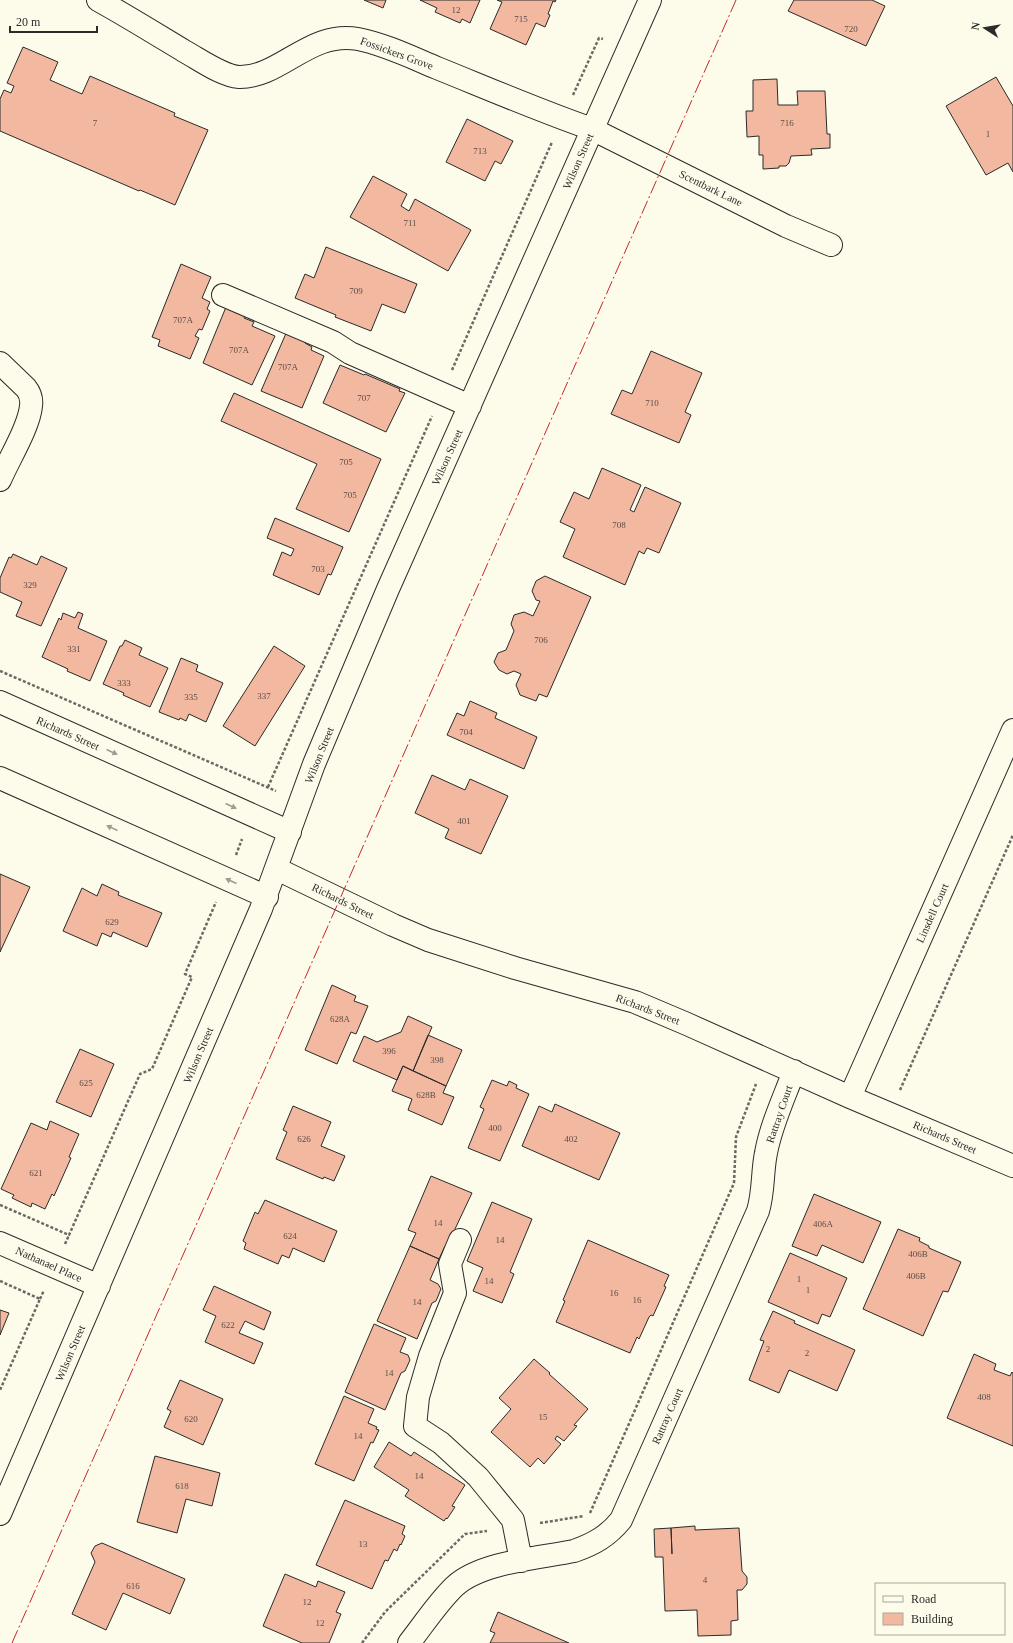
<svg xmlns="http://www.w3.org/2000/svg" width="1013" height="1643" viewBox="0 0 1013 1643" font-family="Georgia,serif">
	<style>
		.building { fill: #f2b8a0; stroke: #2b2b2b }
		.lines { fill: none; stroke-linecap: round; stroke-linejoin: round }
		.minor-casing { stroke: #2b2b2b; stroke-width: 24 }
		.path { stroke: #6a6964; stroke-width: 2.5; stroke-dasharray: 3 2; stroke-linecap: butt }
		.minor { stroke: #fdfbea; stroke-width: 22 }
		.power { stroke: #c62828; stroke-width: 1; stroke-dasharray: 14 3 2 3; stroke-linecap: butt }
		.oneway { fill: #9e9d94 }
		.labels { text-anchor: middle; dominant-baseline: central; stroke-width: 3; stroke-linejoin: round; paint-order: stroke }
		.number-label { font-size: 9px; fill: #5d4e48 }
		.street-label { font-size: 11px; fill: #2b2b2b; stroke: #fdfbea }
	</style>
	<rect width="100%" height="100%" fill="#fdfbea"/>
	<path class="building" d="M364,0H386L383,8Z
		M420,0H480L470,23L462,19L460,23L435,12L437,8Z
		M497,0H556L555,2L553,1L548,14L550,15L545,27L536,23L526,45L490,29L502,2Z
		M794,0H872L885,6L866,46L788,11Z
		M23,47L58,62L50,80L82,94L90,76L175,113L174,116L208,130L175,205L140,190L139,191L0,131V99L4,90L11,93L14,86L7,83Z
		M996,77L1013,106V172L1008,163L986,175L946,106Z
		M777,79L778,105H798L797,91H825L827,134H830V148L811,149L812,155L791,156L789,163L786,166H779V168L763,169V155H759V136L747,137L746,111H753V80Z
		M467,119L513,141L501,164L495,161L485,181L446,162Z
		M373,176L407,194L401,206L409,211L415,199L471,230L448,271L350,217Z
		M326,247L417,284L405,313L382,304L371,331L335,317L336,315L295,298L305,274L314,278Z
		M181,264L211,277L202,298L210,302L207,309L210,311L202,330L199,329L195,336L199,338L190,359L158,346L160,340L152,337Z
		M226,307L245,315L244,318L254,322L252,326L275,336L252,385L203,363Z
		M287,331L306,340L305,343L312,347L311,350L324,356L302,408L261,391Z
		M651,351L702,373L685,412L691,415L679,443L611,414L622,390L632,394Z
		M340,365L364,375L365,374L400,389L399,391L405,393L386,432L323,403Z
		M234,393L381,459L349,532L296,509L317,464L221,421Z
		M602,468L641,485L630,510L634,512L645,487L681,503L659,553L647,548L644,554L639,551L625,585L563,557L575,529L560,522L574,492L589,499Z
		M275,518L343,547L331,575L328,574L319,595L273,575L282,552L291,556L294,549L267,538Z
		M13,554L37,565L41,556L67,568L41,626L16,616L22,602L0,592V578L9,557L11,558Z
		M545,576L591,597L547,697L539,694L536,701L520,695L516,685L521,674L514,671L507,674L499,670L494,662L498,653L506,650L514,631L511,624L514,615L524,612L533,616L540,601L536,600L532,591L536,581Z
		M78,612L83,614L78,628L107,641L90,681L67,671L68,669L42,657L59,618L61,620L63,613L75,618Z
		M125,640L142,648L139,655L168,668L150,707L123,695L124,693L103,684L120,646H122Z
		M274,646L305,666L255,746L223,726Z
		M181,658L198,665L196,671L223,683L206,722L189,714L186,721L180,718L179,720L159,712Z
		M470,701L497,713L495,718L537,737L524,769L447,735L457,713L464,716Z
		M432,775L465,790L470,779L508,796L481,854L445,838L449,829L415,813Z
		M0,874L30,887L0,952Z
		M102,884L119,892L118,895L162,913L147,947L113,932L111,937L102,933L97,946L63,931L82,888L97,896Z
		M332,985L356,996L354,1001L368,1006L356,1034L351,1032L337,1064L305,1050Z
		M408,1016L432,1027L413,1071L403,1066L397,1080L353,1061L364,1036L377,1042L401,1032Z
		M428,1035L462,1050L446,1086L413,1071Z
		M80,1049L114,1064L91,1117L56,1102Z
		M403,1066L446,1086L443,1093L454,1097L442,1125L408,1110L412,1099L392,1091Z
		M492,1080L507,1086L509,1081L517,1085L516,1088L529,1094L500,1161L468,1148L484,1109L480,1107Z
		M555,1104L620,1133L599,1180L522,1146L539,1106L552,1112Z
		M293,1106L331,1122L321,1146L345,1156L334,1181L324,1177L323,1179L276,1159L287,1132L283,1130Z
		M50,1121L79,1134L69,1157L71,1158L54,1196L52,1194L45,1209L32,1203L31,1207L12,1198L14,1195L1,1189L31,1123L47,1130Z
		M431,1176L472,1193L455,1229L456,1230L448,1248L445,1246L439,1259L410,1246L416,1233L408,1230Z
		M814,1194L881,1222L863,1263L822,1245L817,1256L792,1246Z
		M265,1200L337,1231L324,1262L293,1248L289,1258L282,1255L278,1264L244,1249L246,1243L243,1241L255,1212L258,1214Z
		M492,1202L532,1219L510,1272L514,1274L502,1303L473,1291L483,1268L467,1261Z
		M898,1229L920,1238L919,1241L929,1246V1248L961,1262L948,1292L943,1291L923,1336L863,1309Z
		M588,1240L669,1275L664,1286L666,1287L653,1316L651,1315L649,1317L639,1339L637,1337L630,1353L556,1322L565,1301L563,1300Z
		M410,1246L439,1259L430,1280L438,1284L441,1289L436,1301L432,1303L417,1339L377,1321Z
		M790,1253L847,1278L830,1317L822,1314L818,1324L768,1302Z
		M214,1286L271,1312L264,1330L245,1321L239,1333L263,1343L254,1364L205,1342L216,1316L203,1310Z
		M0,1310L9,1313L0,1335Z
		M773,1311L795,1321L794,1323L855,1350L837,1391L789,1370L779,1393L749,1380L764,1341L760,1340Z
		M374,1324L406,1338L400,1352L408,1355L410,1360L405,1371L401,1373L385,1410L345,1392Z
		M974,1354L996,1364L994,1370L1010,1376L1012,1372L1013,1373V1446L947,1418Z
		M534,1359L550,1373L549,1374L588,1409L574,1425L577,1426L564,1441L557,1436L555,1439L561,1444L544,1464L538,1458L530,1467L491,1432L511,1409L499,1398Z
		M180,1380L223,1399L203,1445L164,1427L171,1411L167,1409Z
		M344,1396L374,1409L368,1423L377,1427L376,1429L379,1430L373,1443L371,1442L354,1481L315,1464Z
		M389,1442L411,1456L414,1452L465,1485L452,1506L455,1507L447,1519L446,1518L444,1521L405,1496L409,1490L374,1467Z
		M155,1456L220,1473L212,1506L186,1499L177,1533L137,1522Z
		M345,1500L405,1526L402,1534L405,1536L401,1545L400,1544L397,1551L394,1549L388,1561L385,1560L372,1589L316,1565Z
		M695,1526V1530L739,1528L742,1571L747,1577V1584L742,1590H737L738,1620L731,1621V1635L698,1636L697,1610L665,1611L663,1557H655L654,1529L671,1528L672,1554L671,1528Z
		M102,1543L185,1579L170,1614L123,1593L106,1630L72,1614L95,1562L91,1553L95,1546Z
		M285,1574L316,1587L318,1581L345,1592L336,1612L341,1614L329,1643H302L263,1626Z
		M498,1612L569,1643H490L495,1633L490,1631Z"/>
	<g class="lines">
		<defs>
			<path id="minor" d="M98,0C127,16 156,34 184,51C199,59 222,76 239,77C280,78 310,30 358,39C384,44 413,58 437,68C489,89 540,111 592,129L786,226L831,245
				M223,295L333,342L350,353L470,406
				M0,363L26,388C30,393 32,399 31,406C29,427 9,459 0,480
				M0,702L290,832
				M0,778L267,897
				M277,869L393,925L428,940L515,968L635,1002L687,1024L850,1097L1013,1166
				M850,1097L1013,730
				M460,1240L450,1264L455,1293L430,1356L418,1397L415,1426L441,1443L478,1477L513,1520L521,1561
				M0,1243L99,1286
				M0,1514L261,909L314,764L388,589L650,0
				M409,1643C424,1624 438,1602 455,1586C481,1562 540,1558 574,1551C594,1544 608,1536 621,1520L758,1211C764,1191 762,1172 766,1153C771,1125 784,1098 794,1071"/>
		</defs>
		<use href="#minor" class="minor-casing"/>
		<path class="path" d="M573,95L599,38L603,39
			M452,370L552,142
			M0,671L276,791
			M268,787L432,416
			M236,855L242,839
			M900,1090L1013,835
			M0,1205L69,1235L140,1074L152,1069L192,977L185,974L216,902
			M65,1244L69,1235
			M0,1281L40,1299L0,1390
			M40,1299L44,1290
			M590,1513L734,1183L736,1137L756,1084
			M540,1523L584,1516
			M362,1643L385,1612L465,1534L487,1531"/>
		<use href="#minor" class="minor"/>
		<path class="power" d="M12,1643L736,0"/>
	</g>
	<defs><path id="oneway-solid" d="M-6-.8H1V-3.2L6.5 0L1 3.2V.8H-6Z"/></defs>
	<g class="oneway">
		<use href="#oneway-solid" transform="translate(112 752) rotate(24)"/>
		<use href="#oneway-solid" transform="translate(231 806) rotate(24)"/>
		<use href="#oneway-solid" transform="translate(112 828) rotate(-156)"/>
		<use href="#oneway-solid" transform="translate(231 881) rotate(-156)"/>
	</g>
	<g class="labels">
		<g class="number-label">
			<text x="456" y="10">12</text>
			<text x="521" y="19">715</text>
			<text x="851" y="29">720</text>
			<text x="95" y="123">7</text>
			<text x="787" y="123">716</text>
			<text x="988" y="134">1</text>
			<text x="480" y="151">713</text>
			<text x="410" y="223">711</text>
			<text x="356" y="291">709</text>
			<text x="183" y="320">707A</text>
			<text x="239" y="350">707A</text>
			<text x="288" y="367">707A</text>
			<text x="364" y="398">707</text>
			<text x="652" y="403">710</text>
			<text x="346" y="462">705</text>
			<text x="350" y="495">705</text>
			<text x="619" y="525">708</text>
			<text x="318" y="569">703</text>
			<text x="30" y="585">329</text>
			<text x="541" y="640">706</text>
			<text x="74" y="649">331</text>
			<text x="124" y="683">333</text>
			<text x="264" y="696">337</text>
			<text x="191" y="697">335</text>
			<text x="466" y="732">704</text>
			<text x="464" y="821">401</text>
			<text x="112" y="922">629</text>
			<text x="340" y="1019">628A</text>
			<text x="389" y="1051">396</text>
			<text x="437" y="1060">398</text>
			<text x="86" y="1083">625</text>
			<text x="426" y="1095">628B</text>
			<text x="495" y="1128">400</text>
			<text x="304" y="1139">626</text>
			<text x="571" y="1139">402</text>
			<text x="36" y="1173">621</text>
			<text x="438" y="1223">14</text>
			<text x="823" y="1224">406A</text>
			<text x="290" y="1236">624</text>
			<text x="500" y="1240">14</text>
			<text x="918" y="1254">406B</text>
			<text x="916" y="1276">406B</text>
			<text x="799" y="1279">1</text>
			<text x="489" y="1281">14</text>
			<text x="808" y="1290">1</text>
			<text x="614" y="1293">16</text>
			<text x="637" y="1300">16</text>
			<text x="417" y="1302">14</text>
			<text x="228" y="1325">622</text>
			<text x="768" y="1349">2</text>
			<text x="807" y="1353">2</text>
			<text x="389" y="1373">14</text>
			<text x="984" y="1397">408</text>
			<text x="543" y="1417">15</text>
			<text x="191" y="1419">620</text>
			<text x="358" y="1436">14</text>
			<text x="419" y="1476">14</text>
			<text x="182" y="1486">618</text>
			<text x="363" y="1544">13</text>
			<text x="705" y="1580">4</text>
			<text x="133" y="1586">616</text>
			<text x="307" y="1602">12</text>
			<text x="320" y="1623">12</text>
		</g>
		<g class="street-label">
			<text transform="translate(397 53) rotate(20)">Fossickers Grove</text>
			<text transform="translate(578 161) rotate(-66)">Wilson Street</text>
			<text transform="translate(711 188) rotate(26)">Scentbark Lane</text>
			<text transform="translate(447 457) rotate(-66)">Wilson Street</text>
			<text transform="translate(68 733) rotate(24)">Richards Street</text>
			<text transform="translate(319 755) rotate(-68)">Wilson Street</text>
			<text transform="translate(343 901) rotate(26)">Richards Street</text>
			<text transform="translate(932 913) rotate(-66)">Linsdell Court</text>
			<text transform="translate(648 1009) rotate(21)">Richards Street</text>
			<text transform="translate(198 1055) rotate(-67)">Wilson Street</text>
			<text transform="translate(779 1114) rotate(-71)">Rattray Court</text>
			<text transform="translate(945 1137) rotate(23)">Richards Street</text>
			<text transform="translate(49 1264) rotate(24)">Nathanael Place</text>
			<text transform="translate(70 1353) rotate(-67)">Wilson Street</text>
			<text transform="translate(667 1416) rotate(-66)">Rattray Court</text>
		</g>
	</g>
	<rect x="875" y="1583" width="130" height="52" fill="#fdfbea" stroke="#a9a89e"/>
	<rect x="883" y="1596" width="20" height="6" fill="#fdfbea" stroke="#a9a89e"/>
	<text x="911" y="1603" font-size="12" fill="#2b2b2b">Road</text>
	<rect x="883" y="1613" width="20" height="12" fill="#f2b8a0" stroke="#a9a89e"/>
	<text x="911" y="1623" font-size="12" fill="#2b2b2b">Building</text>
	<g transform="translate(985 28) rotate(282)" stroke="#fdfbea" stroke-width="3" paint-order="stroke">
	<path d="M0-3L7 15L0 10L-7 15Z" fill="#2b2b2b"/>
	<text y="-6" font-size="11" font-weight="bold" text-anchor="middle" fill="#2b2b2b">N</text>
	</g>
	<path d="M10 26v6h87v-6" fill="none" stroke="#2b2b2b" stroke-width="2"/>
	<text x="16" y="26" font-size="12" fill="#2b2b2b" stroke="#fdfbea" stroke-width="3" paint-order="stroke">20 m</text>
</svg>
